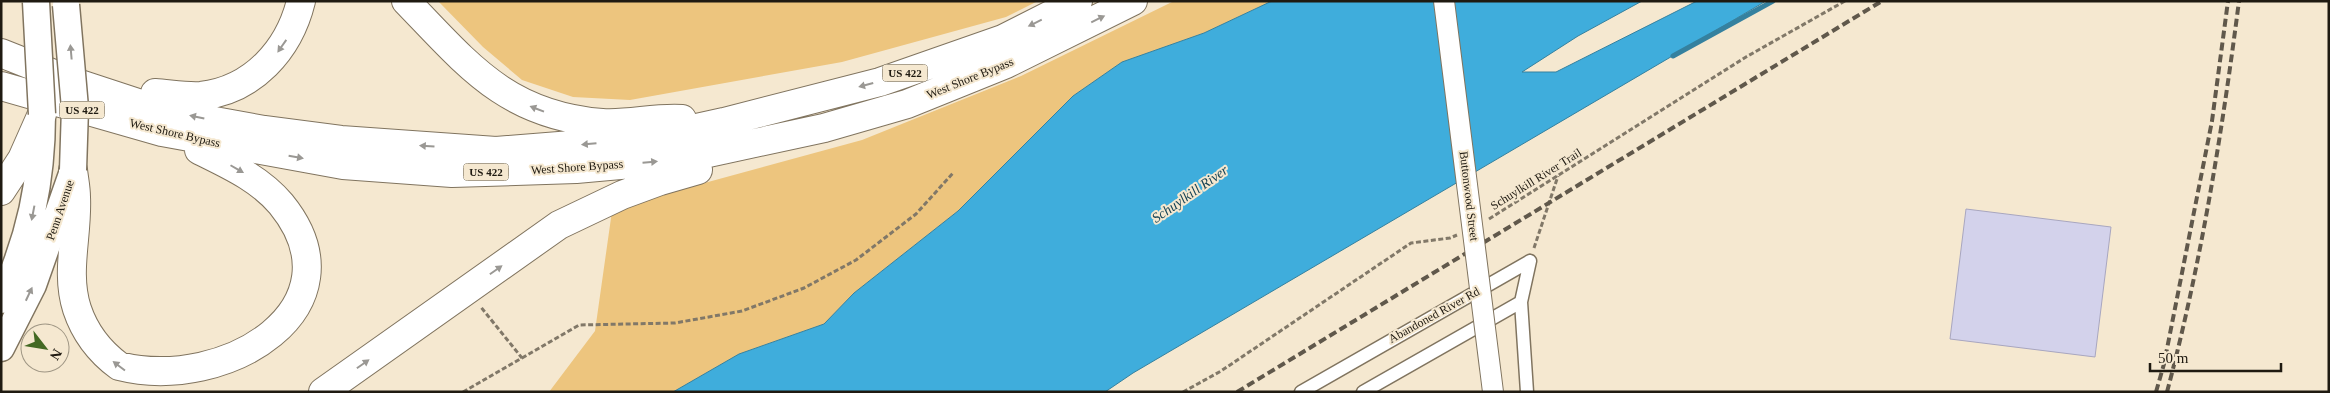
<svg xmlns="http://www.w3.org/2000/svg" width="2330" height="393" viewBox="0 0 2330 393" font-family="'Times New Roman',serif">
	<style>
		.green { fill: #edc57e }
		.water { fill: #3faddc; stroke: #35819f }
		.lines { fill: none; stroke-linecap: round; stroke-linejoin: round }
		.stream { stroke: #35819f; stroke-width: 5 }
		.building { fill: #d3d2eb; stroke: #a8a6bf }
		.pedestrian-casing { stroke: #80745f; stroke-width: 15 }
		.primary-casing { stroke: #80745f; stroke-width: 29 }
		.motorway-casing { stroke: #80745f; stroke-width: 30 }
		.path { stroke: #817868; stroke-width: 3; stroke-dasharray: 5 2.5; stroke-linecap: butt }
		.pedestrian { stroke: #fff; stroke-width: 12 }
		.primary { stroke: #fff; stroke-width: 26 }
		.motorway { stroke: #fff; stroke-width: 28 }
		.rail { stroke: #60584b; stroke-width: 4; stroke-dasharray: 8 4; stroke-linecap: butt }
		.tertiary-bridge-casing { stroke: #80745f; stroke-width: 22; stroke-linecap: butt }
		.primary-bridge-casing { stroke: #80745f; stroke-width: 29; stroke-linecap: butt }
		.tertiary-bridge { stroke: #fff; stroke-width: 20 }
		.primary-bridge { stroke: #fff; stroke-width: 26 }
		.oneway { fill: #9a9894 }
		.labels { text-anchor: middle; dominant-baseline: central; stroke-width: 4; stroke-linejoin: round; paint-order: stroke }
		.shield { fill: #f5e8d0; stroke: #5f584a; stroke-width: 1 }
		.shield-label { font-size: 11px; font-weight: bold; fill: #1f1a11 }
		.street-label { font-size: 12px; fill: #1f1a11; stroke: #f5e8d0 }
		.water-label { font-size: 14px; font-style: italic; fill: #0f3e52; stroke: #f5e8d0 }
	</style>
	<rect width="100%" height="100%" fill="#f5e8d0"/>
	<path class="green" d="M438,1H1038L1006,17L842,62L630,100L573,97L522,80L483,47Z
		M1174,1H1272L1204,33L1122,62L1073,96L958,211L854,293L824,324L739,354L673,392H549L595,331L612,211L653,197L862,140L1021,76Z"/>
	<path class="water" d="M1272,1H1642L1578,36L1522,72H1556L1697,1H1766L1133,373L1105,392H673L739,354L824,324L854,293L958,211L1073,96L1122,62L1204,33Z"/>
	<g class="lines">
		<path class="stream" d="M1673,56L1773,1"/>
	</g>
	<path class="building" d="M1966,209L2111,227L2095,357L1950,339Z"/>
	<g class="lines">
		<defs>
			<path id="pedestrian" d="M1301,392L1530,261
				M1363,392L1521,302
				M1527,392L1521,302L1530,261"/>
			<path id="primary" d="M1,300C30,239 42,181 42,114
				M1,348L33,285L73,171"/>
			<path id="motorway" d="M406,1C468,65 506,115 602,123C628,125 655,117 682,119
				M1,53L74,82L144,105L209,120L264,130L341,140L496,151L647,139L724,122L880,82L1003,39L1078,1
				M1,86L162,132L343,165L452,173L576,169L676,160L824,128L907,104L1006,64L1133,1
				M155,93C170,94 186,97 201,96C253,90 289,50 301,1
				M73,170C74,179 76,188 76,197C78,235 65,272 77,309C85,333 100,352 119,366C226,393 365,307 281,204C259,178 229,165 199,150
				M1,191L22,159L42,114
				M323,392L559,225L622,195L660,181L698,170"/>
		</defs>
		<use href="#pedestrian" class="pedestrian-casing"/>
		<use href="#primary" class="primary-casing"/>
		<use href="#motorway" class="motorway-casing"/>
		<path class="path" d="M1489,219L1746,57L1845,1
			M1534,248L1558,176
			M522,358L579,325L675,323L742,311L804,288L856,260L916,214L953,173
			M463,392L522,358L480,306
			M1183,392L1221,371L1411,243L1450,238L1457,235"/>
		<use href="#pedestrian" class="pedestrian"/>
		<use href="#primary" class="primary"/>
		<use href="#motorway" class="motorway"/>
		<path class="rail" d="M1237,392L1882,1
			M2156,392L2164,364L2212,121L2228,1
			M2167,392C2201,264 2222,133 2239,1"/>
		<defs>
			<path id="tertiary-bridge" d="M1444,1L1493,392"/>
			<path id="primary-bridge" d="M36,2L42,114
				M66,5L75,108L73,170"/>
		</defs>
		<use href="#tertiary-bridge" class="tertiary-bridge-casing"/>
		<use href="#primary-bridge" class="primary-bridge-casing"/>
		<use href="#tertiary-bridge" class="tertiary-bridge"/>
		<use href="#primary-bridge" class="primary-bridge"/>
	</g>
	<defs><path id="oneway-solid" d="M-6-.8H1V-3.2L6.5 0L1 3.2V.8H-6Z" transform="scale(1.25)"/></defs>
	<g class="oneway">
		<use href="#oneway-solid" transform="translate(1098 19) rotate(-26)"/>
		<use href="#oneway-solid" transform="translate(1035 23) rotate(154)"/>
		<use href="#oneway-solid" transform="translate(282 46) rotate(125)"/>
		<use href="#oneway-solid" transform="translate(71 52) rotate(-95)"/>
		<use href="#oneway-solid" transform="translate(866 85) rotate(165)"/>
		<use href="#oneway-solid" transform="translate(537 109) rotate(-159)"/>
		<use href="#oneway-solid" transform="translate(197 117) rotate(-168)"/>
		<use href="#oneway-solid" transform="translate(589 144) rotate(175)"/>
		<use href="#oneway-solid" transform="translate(427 146) rotate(-176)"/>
		<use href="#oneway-solid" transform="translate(296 157) rotate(10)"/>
		<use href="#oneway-solid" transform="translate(650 162) rotate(-5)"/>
		<use href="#oneway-solid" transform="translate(237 169) rotate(30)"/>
		<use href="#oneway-solid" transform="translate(33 213) rotate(101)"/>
		<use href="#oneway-solid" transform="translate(496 270) rotate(-35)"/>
		<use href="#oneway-solid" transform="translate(29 294) rotate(-65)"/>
		<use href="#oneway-solid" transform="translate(363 364) rotate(-35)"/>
		<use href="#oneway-solid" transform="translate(119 366) rotate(-143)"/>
	</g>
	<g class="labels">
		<g class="shield">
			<rect x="882.5" y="64.5" width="45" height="17" rx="4"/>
			<rect x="59.5" y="101.5" width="45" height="17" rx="4"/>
			<rect x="463.5" y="163.5" width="45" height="17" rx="4"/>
		</g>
		<g class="shield-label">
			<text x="905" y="73">US 422</text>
			<text x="82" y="110">US 422</text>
			<text x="486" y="172">US 422</text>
		</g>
		<g class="street-label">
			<text transform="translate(970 78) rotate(-22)">West Shore Bypass</text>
			<text transform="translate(175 133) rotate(13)">West Shore Bypass</text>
			<text transform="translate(577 167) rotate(-4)">West Shore Bypass</text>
			<text transform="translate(1536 179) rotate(-32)">Schuylkill River Trail</text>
			<text transform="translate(1469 196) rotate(83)">Buttonwood Street</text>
			<text transform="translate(60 210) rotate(-71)">Penn Avenue</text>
			<text transform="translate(1434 315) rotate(-29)">Abandoned River Rd</text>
		</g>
		<g class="water-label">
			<text transform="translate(1190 194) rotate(-35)">Schuylkill River</text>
		</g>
	</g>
	<rect width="2330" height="393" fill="none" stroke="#1f1a11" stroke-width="5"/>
	<g transform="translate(45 348) rotate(121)"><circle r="24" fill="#f5e8d0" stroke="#9f9684"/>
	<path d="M0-4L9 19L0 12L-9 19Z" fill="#436923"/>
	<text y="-8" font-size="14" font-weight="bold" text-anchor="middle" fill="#1f1a11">N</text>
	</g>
	<path d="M2150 363v8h131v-8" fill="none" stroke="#1f1a11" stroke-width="2.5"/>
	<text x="2158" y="363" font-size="15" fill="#1f1a11" stroke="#f5e8d0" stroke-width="4" paint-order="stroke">50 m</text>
</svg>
